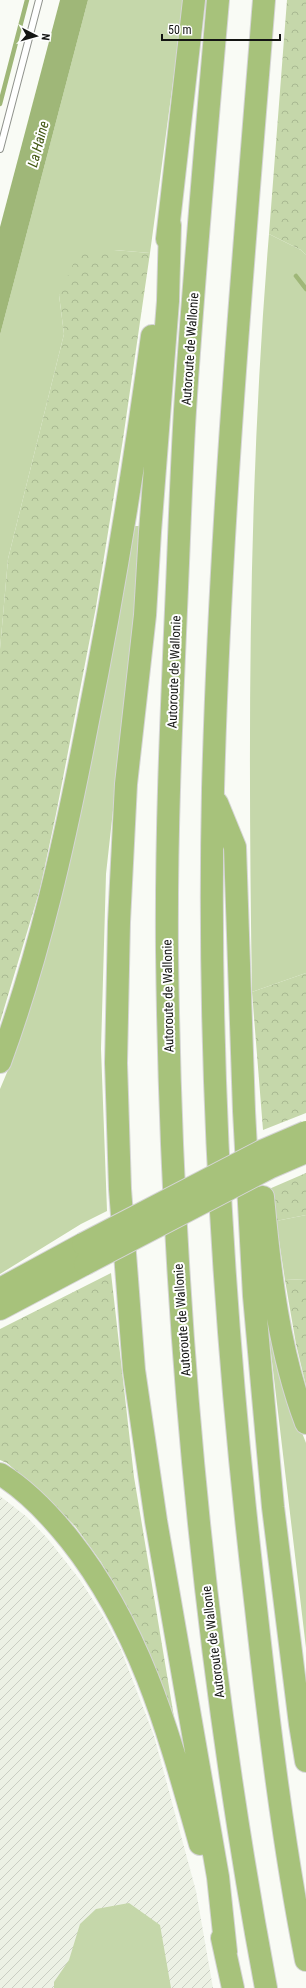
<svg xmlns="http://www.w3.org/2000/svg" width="306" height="1988" viewBox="0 0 306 1988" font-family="'Roboto Condensed',sans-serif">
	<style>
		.industrial { fill: url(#industrial-furrows) }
		.green { fill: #c5d7aa }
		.forest { fill: url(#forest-crowns) }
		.water { fill: #9fb778 }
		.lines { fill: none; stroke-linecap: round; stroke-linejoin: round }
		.stream { stroke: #9fb778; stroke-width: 4.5 }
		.service-casing { stroke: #90938d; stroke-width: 8 }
		.motorway-casing { stroke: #d5d5d5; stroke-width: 24 }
		.service { stroke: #fff; stroke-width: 6 }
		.motorway { stroke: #a7c27b; stroke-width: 22 }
		.motorway-bridge-casing { stroke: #d5d5d5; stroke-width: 24; stroke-linecap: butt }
		.motorway-bridge { stroke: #a7c27b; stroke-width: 22 }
		.labels { text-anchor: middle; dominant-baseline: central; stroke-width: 4; stroke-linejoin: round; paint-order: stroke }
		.street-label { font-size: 13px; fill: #141513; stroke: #fff }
		.water-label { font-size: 14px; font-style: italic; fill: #425713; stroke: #fff }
	</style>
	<defs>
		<pattern id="industrial-furrows" width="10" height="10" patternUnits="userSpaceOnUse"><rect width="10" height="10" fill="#ecf1e4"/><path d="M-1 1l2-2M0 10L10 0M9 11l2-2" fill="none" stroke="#cacec3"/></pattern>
		<pattern id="forest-crowns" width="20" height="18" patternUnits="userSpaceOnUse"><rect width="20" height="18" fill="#c5d7aa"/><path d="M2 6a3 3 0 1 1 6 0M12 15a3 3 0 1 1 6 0" fill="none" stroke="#a8b891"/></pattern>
	</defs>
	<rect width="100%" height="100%" fill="#f9fbf5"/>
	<path class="industrial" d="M0,1496L27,1517L48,1539L80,1580L103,1616L121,1650L154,1736L196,1891L213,1988H0Z"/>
	<path class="green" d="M88,0H184L150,253L114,250L59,295L64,334L8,559L0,649V335Z
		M269,234L301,250L306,255V973L252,992C248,739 248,486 269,234Z
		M132,526H141L135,611L106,874L101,1049L107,1211L81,1224L0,1274V1089L11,1063Z
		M306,1215V1279L285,1280L276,1221Z
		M259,1252L290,1402L306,1443V1648Z
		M129,1903L160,1925L171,1988H54V1982L69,1960L80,1924L96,1909Z"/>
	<path class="forest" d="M287,0H306V255L301,250L269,234Z
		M114,250L150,253L123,439L96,607L56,814L40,889L0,1022V649L8,559L64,334L59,295L79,251Z
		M306,973V1113L263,1130L252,992Z
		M306,1173V1215L276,1221L269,1189Z
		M111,1273L134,1477L176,1729L149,1653L101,1562L75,1526L38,1490L7,1463L0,1460V1329Z
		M306,1279V1386L296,1344L285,1280Z"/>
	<path class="water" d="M60,0H88L0,335V227Z"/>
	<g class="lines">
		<path class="stream" d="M0,104L27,0
			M296,276L306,289"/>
		<defs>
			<path id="service" d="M0,149L39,0"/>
			<path id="motorway" d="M218,0C206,137 194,273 185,410C181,477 179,544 176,610C171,724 166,838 167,951C171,1298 202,1647 266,1988
				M264,0C243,263 220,526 213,789C207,1062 224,1337 256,1608C269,1726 283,1844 306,1960
				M170,225L168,301L150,532L145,615L126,784L119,922L116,1063L120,1189L134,1370L156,1521L218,1877L226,1952
				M167,239L194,0
				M217,803L235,847L244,1111L254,1296L273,1507L300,1724L306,1761
				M0,1062C40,953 65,840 87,726C113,597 134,467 152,336
				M263,1197C270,1273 279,1352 306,1423
				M0,1289L83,1244
				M0,1309L85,1264
				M0,1474C28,1491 50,1515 70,1540C142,1631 169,1735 200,1844
				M222,1938L233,1988"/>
		</defs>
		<use href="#service" class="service-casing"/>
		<use href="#motorway" class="motorway-casing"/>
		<use href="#service" class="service"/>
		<use href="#motorway" class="motorway"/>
		<defs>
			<path id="motorway-bridge" d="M83,1244L264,1150L306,1132
				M85,1264L269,1168L306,1152"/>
		</defs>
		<use href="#motorway-bridge" class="motorway-bridge-casing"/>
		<use href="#motorway-bridge" class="motorway-bridge"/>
	</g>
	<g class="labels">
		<g class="street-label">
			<text transform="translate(190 349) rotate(-86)">Autoroute de Wallonie</text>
			<text transform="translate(174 672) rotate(-88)">Autoroute de Wallonie</text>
			<text transform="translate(168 996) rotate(-91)">Autoroute de Wallonie</text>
			<text transform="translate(182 1320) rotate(-94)">Autoroute de Wallonie</text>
			<text transform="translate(213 1642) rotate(-97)">Autoroute de Wallonie</text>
		</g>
		<g class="water-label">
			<text transform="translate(38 144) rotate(-75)">La Haine</text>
		</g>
	</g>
	<g transform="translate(36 36) rotate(96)" stroke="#ffffff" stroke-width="3" paint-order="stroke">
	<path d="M0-3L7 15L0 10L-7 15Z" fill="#141513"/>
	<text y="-6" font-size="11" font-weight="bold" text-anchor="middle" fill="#141513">N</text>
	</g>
	<path d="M162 34v6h118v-6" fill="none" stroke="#141513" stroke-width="2"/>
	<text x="168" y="34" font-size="12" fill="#141513" stroke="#ffffff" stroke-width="3" paint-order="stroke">50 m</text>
</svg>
